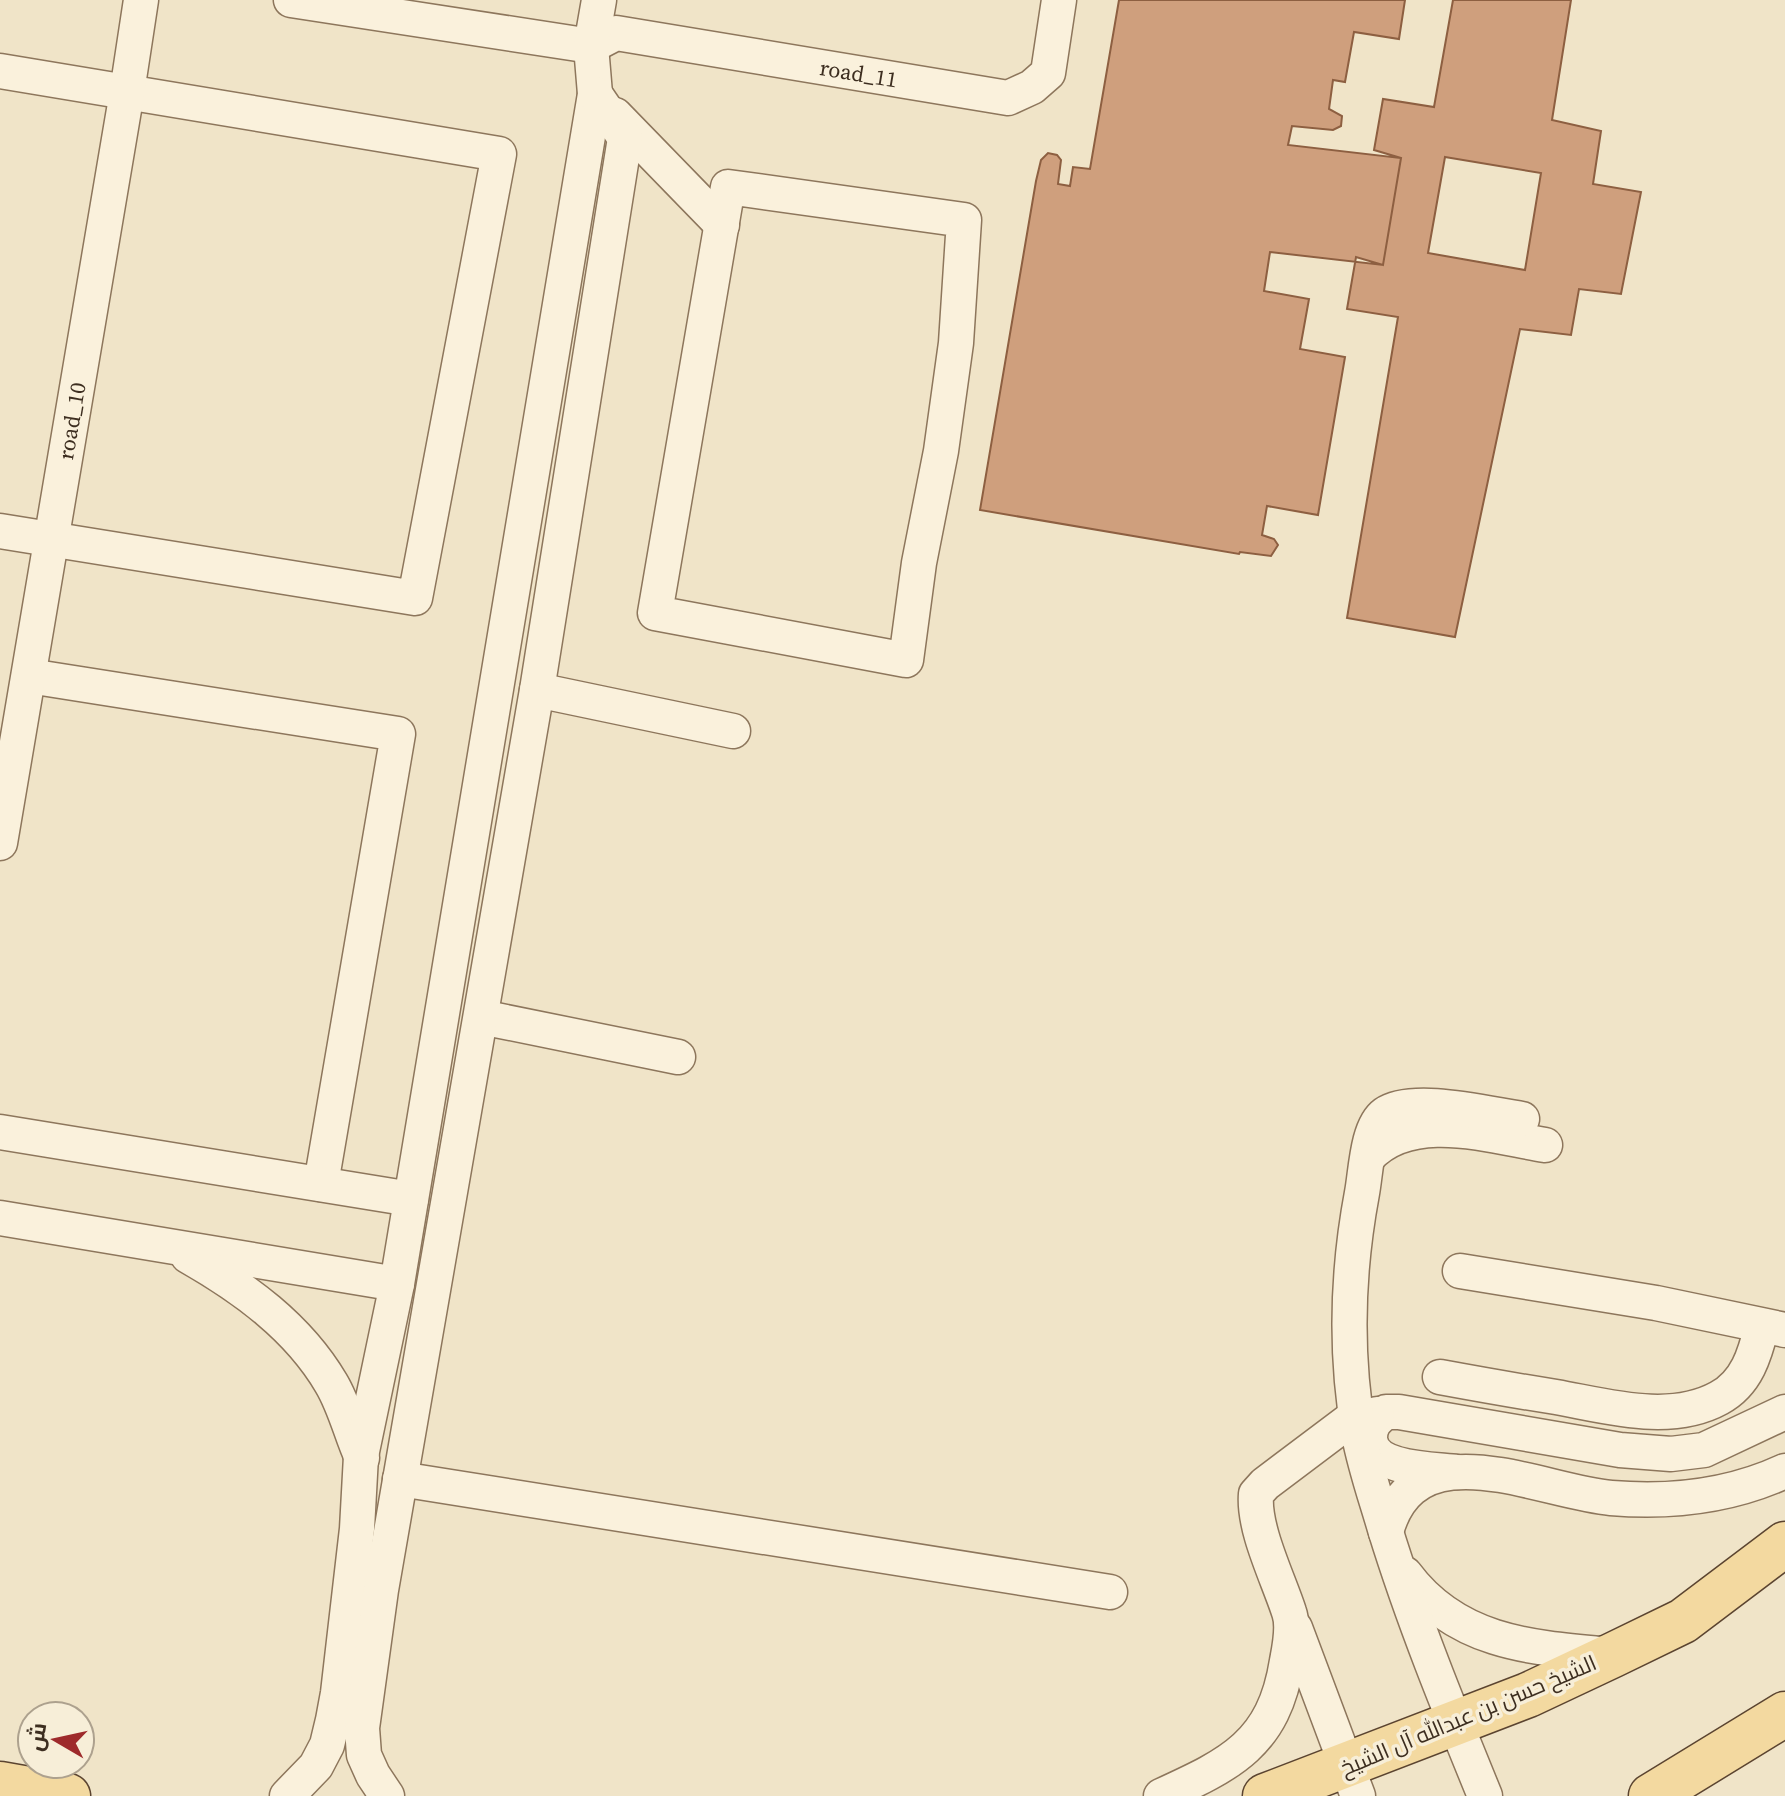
<svg xmlns="http://www.w3.org/2000/svg" width="1785" height="1796" viewBox="0 0 1785 1796" font-family="'Source Serif 4',Cairo,serif">
	<style>
		.building { fill: #cf9f7d; stroke: #8d5f41; stroke-width: 2; fill-rule: evenodd }
		.lines { fill: none; stroke-linecap: round; stroke-linejoin: round }
		.minor-casing { stroke: #8d765c; stroke-width: 37 }
		.major-casing { stroke: #5b4430; stroke-width: 47 }
		.minor { stroke: #faf1dc; stroke-width: 34 }
		.major { stroke: #f3d9a0; stroke-width: 44 }
		.labels { text-anchor: middle; dominant-baseline: central; stroke-width: 7; stroke-linejoin: round; paint-order: stroke }
		.street-label { font-size: 22px; fill: #3d2e20; stroke: #f7eed8 }
	</style>
	<rect width="100%" height="100%" fill="#f0e4c8"/>
	<path class="building" d="M1119,0H1405L1399,39L1354,32L1345,82L1333,80L1329,109L1342,116L1341,126L1333,130L1292,126L1288,145L1401,158L1383,265L1270,252L1264,291L1309,299L1300,349L1345,357L1318,515L1267,506L1262,535L1274,539L1278,545L1271,556L1240,552L1239,554L980,510L1036,181L1041,160L1048,153L1057,155L1061,160L1058,184L1070,186L1073,167L1090,169Z
		M1453,0H1571L1552,120L1601,131L1593,184L1641,192L1621,294L1579,289L1571,335L1520,329L1455,637L1347,618L1398,317L1347,309L1356,257L1383,265L1401,158L1374,150L1383,99L1434,107ZM1445,157L1541,173L1525,270L1428,253Z"/>
	<g class="lines">
		<defs>
			<g id="minor">
				<path d="M291,0L591,46"/>
				<path id="s1" d="M591,46L616,33L1008,98L1032,87L1048,73L1059,0"/>
				<path d="M0,71L499,154L415,598L0,531"/>
				<path d="M615,115L722,225"/>
				<path d="M728,187L964,220L956,343L941,451L919,563L906,660L655,613Z"/>
				<path d="M29,676L398,734L321,1184"/>
				<path d="M537,690L733,731"/>
				<path id="s2" d="M0,843L127,92L141,0"/>
				<path d="M481,1017L678,1057"/>
				<path d="M0,1132L411,1199"/>
				<path d="M1368,1157C1411,1110 1490,1136 1545,1145"/>
				<path d="M0,1218L397,1284"/>
				<path d="M188,1256C244,1288 298,1327 331,1383C345,1406 351,1434 362,1458"/>
				<path d="M1460,1271L1656,1303L1785,1330"/>
				<path d="M1440,1377C1478,1384 1517,1391 1556,1397C1607,1406 1670,1425 1719,1398C1747,1383 1755,1354 1762,1326"/>
				<path d="M1457,1472C1433,1469 1371,1470 1370,1438C1370,1425 1376,1419 1386,1412H1399L1620,1450L1671,1454L1704,1450L1785,1412"/>
				<path d="M400,1479L1110,1592"/>
				<path d="M1386,1532C1415,1426 1537,1491 1611,1498C1671,1503 1731,1496 1785,1471"/>
				<path d="M1405,1574C1457,1644 1533,1648 1613,1655"/>
				<path d="M1295,1628L1358,1796"/>
				<path d="M287,1796L316,1766L327,1745L333,1720L338,1693L357,1529L361,1456L397,1284L595,94L591,46L599,0"/>
				<path d="M387,1796L373,1775L364,1755L362,1728L381,1590L537,690L625,138L595,94"/>
				<path d="M1161,1796C1231,1764 1274,1744 1287,1661C1290,1646 1294,1626 1289,1612C1278,1578 1253,1529 1256,1494L1265,1484L1350,1420L1377,1414"/>
				<path d="M1485,1796C1449,1708 1413,1620 1385,1529C1376,1498 1365,1467 1359,1435C1345,1355 1347,1273 1362,1193C1366,1172 1367,1127 1385,1114C1412,1095 1488,1114 1522,1119"/>
			</g>
			<path id="major" d="M0,1784L68,1796
				M1265,1796L1528,1695L1613,1655L1683,1621L1785,1544
				M1651,1796L1785,1714"/>
		</defs>
		<use href="#minor" class="minor-casing"/>
		<use href="#major" class="major-casing"/>
		<use href="#minor" class="minor"/>
		<use href="#major" class="major"/>
	</g>
	<g class="labels">
		<g class="street-label">
			<text stroke="none"><textPath href="#s1" startOffset="274">road_11</textPath></text>
			<text stroke="none"><textPath href="#s2" startOffset="428">road_10</textPath></text>
			<text transform="translate(1468 1715) rotate(-23)">الشيخ حسن بن عبدالله آل الشيخ</text>
		</g>
	</g>
	<g transform="translate(56 1740) rotate(279)"><circle r="38" fill="#f7eed8" stroke="#ada18e" stroke-width="2"/>
	<path d="M0-6L14 30L0 20L-14 30Z" fill="#9e2a2b"/>
	<text y="-12" font-size="22" font-weight="bold" text-anchor="middle" fill="#3d2e20">ش</text>
	</g>
</svg>
